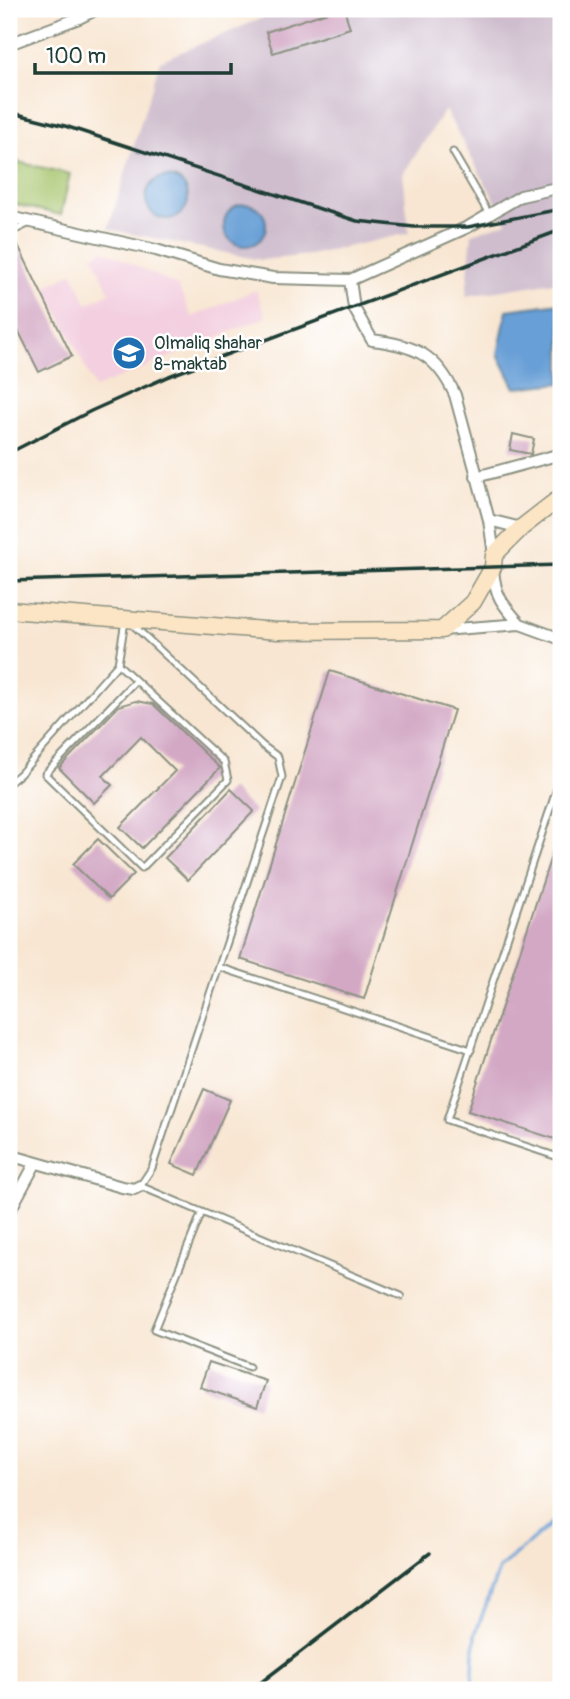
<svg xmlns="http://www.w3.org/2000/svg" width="570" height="1699" viewBox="0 0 570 1699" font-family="Pangolin,sans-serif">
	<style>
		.built { fill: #f3cfdf }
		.industrial { fill: #cfbdce }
		.green { fill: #a6c46c; stroke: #628050; stroke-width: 2 }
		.water { fill: #679fd6; stroke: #436e85; stroke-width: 2 }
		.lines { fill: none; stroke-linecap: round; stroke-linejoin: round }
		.stream { stroke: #679fd6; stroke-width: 3.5 }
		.building { fill: #d3a8c5 }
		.lane-casing { stroke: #8c9283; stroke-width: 9 }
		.street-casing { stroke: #8c9283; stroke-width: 14 }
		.secondary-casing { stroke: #8c9283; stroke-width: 19 }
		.lane { stroke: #fff; stroke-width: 5 }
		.street { stroke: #fff; stroke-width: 10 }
		.secondary { stroke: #fce5c4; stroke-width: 16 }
		.rail { stroke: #1f3d34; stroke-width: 3.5 }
		.labels { text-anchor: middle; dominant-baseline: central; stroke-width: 5; stroke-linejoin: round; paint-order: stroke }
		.poi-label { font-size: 18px; fill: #1f3d34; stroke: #fff; text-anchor: start }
	</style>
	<rect width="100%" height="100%" fill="#fff"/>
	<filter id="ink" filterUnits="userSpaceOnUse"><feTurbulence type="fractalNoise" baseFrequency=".0143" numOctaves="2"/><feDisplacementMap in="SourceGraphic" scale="14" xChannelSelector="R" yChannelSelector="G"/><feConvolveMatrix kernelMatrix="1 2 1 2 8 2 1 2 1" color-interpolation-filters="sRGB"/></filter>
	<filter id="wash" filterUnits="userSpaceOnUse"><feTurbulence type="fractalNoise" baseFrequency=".00686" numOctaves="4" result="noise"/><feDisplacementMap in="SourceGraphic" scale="28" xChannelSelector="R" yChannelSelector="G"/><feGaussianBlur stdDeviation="1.57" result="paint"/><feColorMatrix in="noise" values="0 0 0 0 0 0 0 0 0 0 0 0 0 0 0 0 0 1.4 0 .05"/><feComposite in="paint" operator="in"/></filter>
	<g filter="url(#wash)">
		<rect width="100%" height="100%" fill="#f8e6d2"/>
		<path class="built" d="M104,250L178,286L192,317L256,290L266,317L95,388L46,287L73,272L87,304L110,293L93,255Z"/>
		<path class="industrial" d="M284,9H561V281L466,296L472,234L507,222L445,110L403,174L409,233L310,255L261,260L108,229L160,61Z"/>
		<path class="green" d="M9,160L70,174L61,215L9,203Z"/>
		<path class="water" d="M146 198a21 21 0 1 1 42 0a21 21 0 1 1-42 0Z
			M224 225a21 21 0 1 1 42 0a21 21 0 1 1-42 0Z
			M561,303V383L515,388L498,354L507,310Z"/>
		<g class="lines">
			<path class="stream" d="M472,1690L475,1635L499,1569L561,1515"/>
		</g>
		<g id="blocks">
			<path class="building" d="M337,9H344L350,28L273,53L266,32Z
				M14,237L72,356L39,372L9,312V238Z
				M513,434L534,439L531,454L510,450Z
				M330,671L454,710L364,999L240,959Z
				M136,701L153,704L220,768L142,848L120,827L175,771L141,737L103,776L112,785L94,803L59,768L119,706Z
				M231,789L254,811L188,880L165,858Z
				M559,832H561V1141L468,1111Z
				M98,839L134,874L109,899L73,864Z
				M204,1089L230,1100L197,1175L171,1164Z
				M209,1362L266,1381L257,1407L200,1387Z"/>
		</g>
	</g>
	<g filter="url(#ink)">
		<use href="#blocks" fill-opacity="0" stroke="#8c9283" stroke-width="2"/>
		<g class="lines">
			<defs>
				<path id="lane" d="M453,152L489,214
					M9,233L28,224
					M133,625L263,746L278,757L282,777L152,1168L140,1186L401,1296
					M118,664L224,762L228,780L142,868L45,774L135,681
					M561,776L447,1120L561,1158
					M9,783L20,774L118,664L125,621
					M219,967L471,1050
					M202,1212L154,1330L249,1367"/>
				<path id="street" d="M9,44L79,18L97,9
					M9,217L156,250L219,269L273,278L350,280L468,227L521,196L561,187
					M350,280L354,308L372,340C415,345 437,355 455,395L489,520L494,555
					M476,477L561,454
					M489,520L521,528
					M493,569C495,596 502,604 520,624
					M442,630L520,624L561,639
					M9,1155L122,1187L134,1189L140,1186
					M9,1212L35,1164"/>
				<path id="secondary" d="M9,610L278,631L442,630L473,602L493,567L494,555L521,528L561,497"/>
			</defs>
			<use href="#lane" class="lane-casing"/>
			<use href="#street" class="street-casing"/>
			<use href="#secondary" class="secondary-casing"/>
			<use href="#lane" class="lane"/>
			<use href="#street" class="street"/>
			<use href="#secondary" class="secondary"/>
			<path class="rail" d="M9,112L65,126L357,221L414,227H468L561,209
				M9,453L91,411L169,376L561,230
				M9,581L561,565
				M251,1690L430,1553"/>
		</g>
	</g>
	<defs>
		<symbol id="school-disc" viewBox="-11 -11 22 22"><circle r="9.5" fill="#1f6fb2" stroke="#fff"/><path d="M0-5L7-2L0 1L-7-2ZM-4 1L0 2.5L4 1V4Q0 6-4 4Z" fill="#fff"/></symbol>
	</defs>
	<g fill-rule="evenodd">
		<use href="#school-disc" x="110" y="334" width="38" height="38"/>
	</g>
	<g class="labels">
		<g class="poi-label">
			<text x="154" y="343">Olmaliq shahar<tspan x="154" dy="21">8-maktab</tspan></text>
		</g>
	</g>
	<rect width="570" height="1699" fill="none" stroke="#fff" stroke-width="35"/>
	<path d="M35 63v10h196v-10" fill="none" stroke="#1f3d34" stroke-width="3.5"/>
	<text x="46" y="63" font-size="21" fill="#1f3d34" stroke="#ffffff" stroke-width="5" paint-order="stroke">100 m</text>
</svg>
